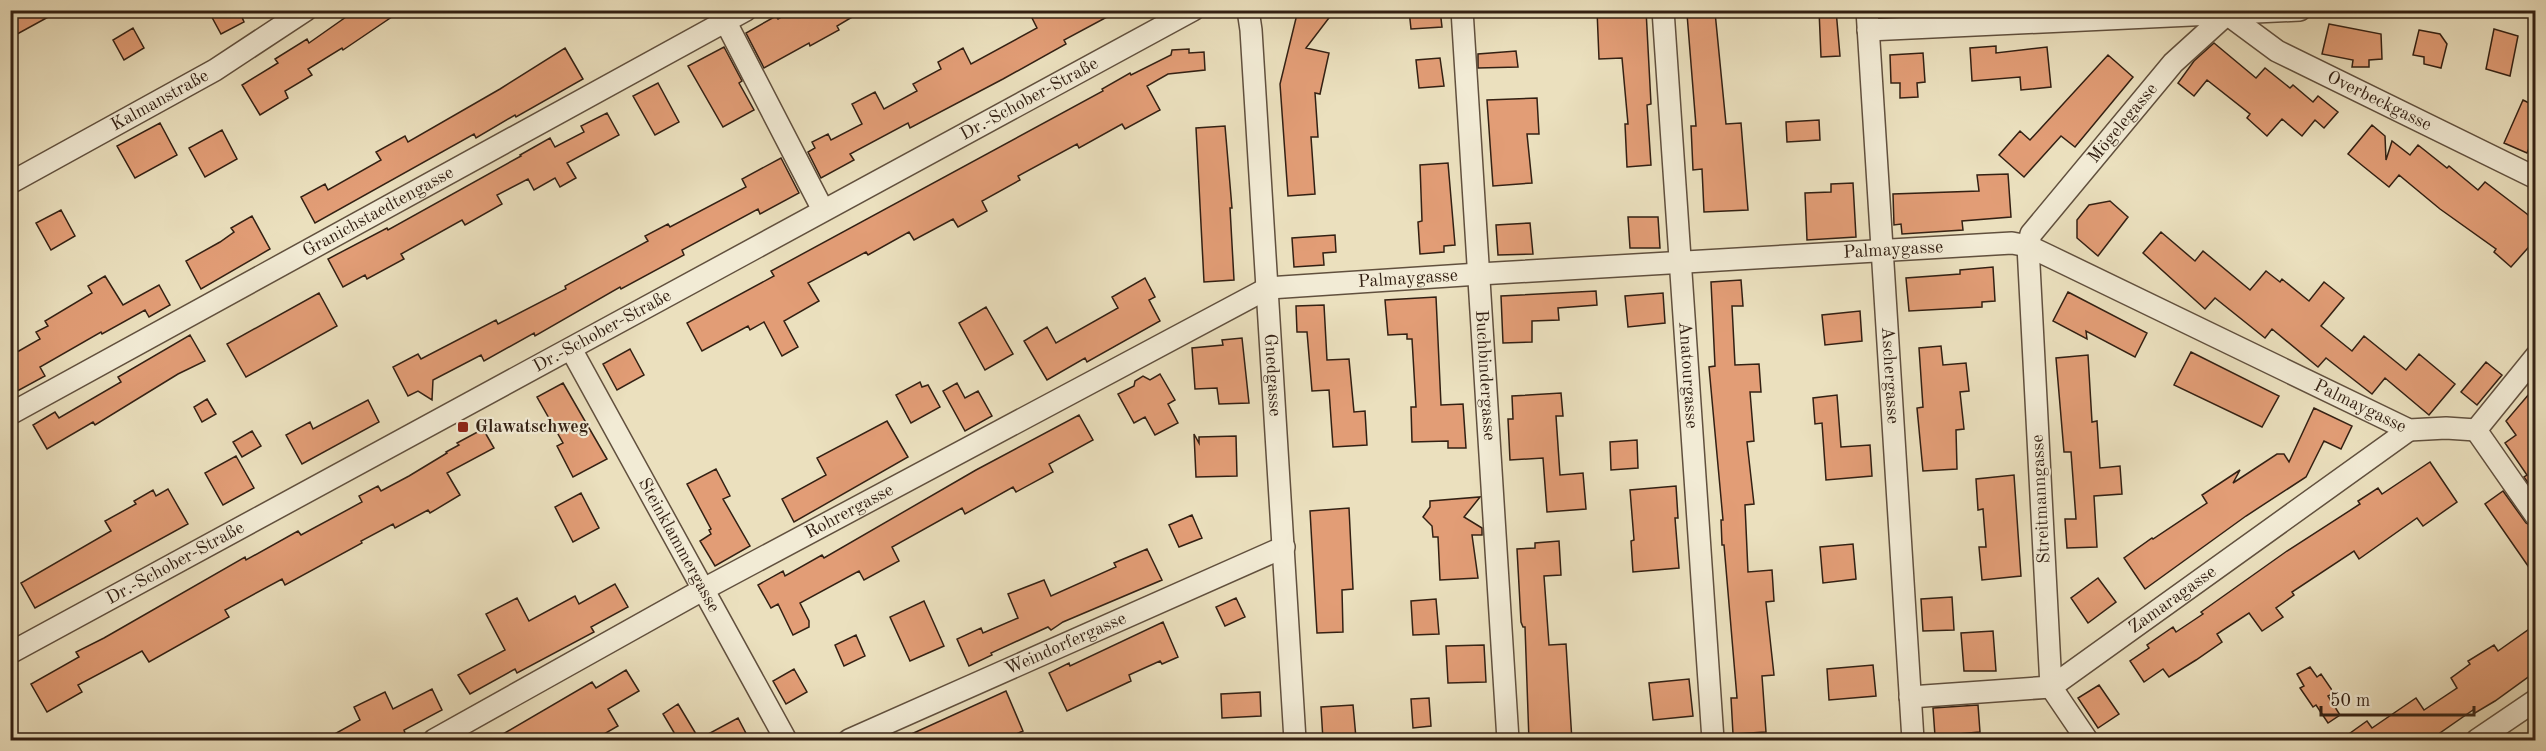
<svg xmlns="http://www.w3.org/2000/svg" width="2546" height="751" viewBox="0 0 2546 751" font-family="'Old Standard TT',serif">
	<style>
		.building { fill: #e29d76; stroke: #332013; stroke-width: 1.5 }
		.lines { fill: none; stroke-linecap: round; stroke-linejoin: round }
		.minor-casing { stroke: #61503e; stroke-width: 24 }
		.minor { stroke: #f2ebd5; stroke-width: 21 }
		.poi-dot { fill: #8f2418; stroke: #f2ebd5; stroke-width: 2 }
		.labels { text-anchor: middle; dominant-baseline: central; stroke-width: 4.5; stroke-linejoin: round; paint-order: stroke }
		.street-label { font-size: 18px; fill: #332013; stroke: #f2ebd5 }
		.poi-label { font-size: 18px; font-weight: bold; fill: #332013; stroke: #f2ebd5; text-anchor: start }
	</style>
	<rect width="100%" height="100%" fill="#ebe0be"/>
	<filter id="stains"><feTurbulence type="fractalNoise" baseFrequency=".00333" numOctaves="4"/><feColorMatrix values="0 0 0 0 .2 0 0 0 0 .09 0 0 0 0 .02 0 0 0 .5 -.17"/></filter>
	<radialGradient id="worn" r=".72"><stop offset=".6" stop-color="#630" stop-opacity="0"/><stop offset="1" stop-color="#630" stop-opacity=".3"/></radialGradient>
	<path class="building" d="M19,10H61L10,38V15Z
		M208,10H239L244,22L221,34Z
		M356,10H402L343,50L342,48L308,69L312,75L285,91L288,98L260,115L242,85L278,63L275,59L307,39L309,43Z
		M794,10H864L837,26L839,30L810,46L809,43L764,68L746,33L776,16L778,19Z
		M1028,10H1120L1064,40L1066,44L1003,79L910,128L908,123L850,154L854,160L821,178L808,152L815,148L812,142L828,134L831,140L862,124L852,104L875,92L884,109L917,91L913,84L941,69L938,62L963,48L971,64L1037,28Z
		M1298,10H1335L1306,48L1329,53L1320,94L1315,93L1318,137H1311L1315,194L1288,196L1280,84Z
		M1409,10H1440L1442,27L1411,29Z
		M1597,10H1646L1651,104L1647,105L1651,165L1627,167L1625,124H1628L1622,58L1599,59Z
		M1819,10H1836L1840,56L1821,57Z
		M1715,12L1726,124L1741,123L1748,210L1704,212L1702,169L1693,170L1691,126H1696L1687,14Z
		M2329,24L2381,34L2382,59L2369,60V67H2352L2353,60L2322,54Z
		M133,28L144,48L124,60L113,40Z
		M2494,29L2518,36L2510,76L2486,69Z
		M2419,30L2440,34L2447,44L2441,68L2424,64V57L2413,55Z
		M2214,43L2256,78L2265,68L2290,88L2293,85L2313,102L2318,96L2338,112L2324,128L2315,120L2302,136L2282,119L2267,136L2247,118L2250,114L2207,80L2194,96L2178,83L2194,61Z
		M1996,46V53L2047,47L2051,87L2021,90L2020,77L1972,81L1970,48Z
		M724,47L742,81L739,83L754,110L723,127L688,66Z
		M565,48L583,79L516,117L515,115L476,138L474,134L315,223L301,197L325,184L328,190L381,160L376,152L405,136L408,142L500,89Z
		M1189,49V53L1204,52L1205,70L1168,74L1147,86L1160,110L1125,129L1122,124L1079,148L1077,144L1018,176L1020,180L982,201L987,211L958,227L953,219L914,240L909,232L868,255L866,252L808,283L819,301L784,321L798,347L782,356L764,322L750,330L748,326L702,351L687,323L774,276L771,271L1103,91L1102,89L1130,73L1131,75L1171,55L1172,50Z
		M1516,51L1518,67L1478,68V54Z
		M1923,53L1925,82L1917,83L1918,97L1900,98V83H1891L1890,55Z
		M2108,55L2133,77L2075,147L2061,136L2024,177L1999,155L2020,131L2030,140Z
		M1440,58L1444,86L1419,88L1416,60Z
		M658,83L679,122L655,135L633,96Z
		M1537,98L1539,134H1527L1532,183L1493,186L1487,100Z
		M2523,100L2535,106V134L2527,153L2504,143Z
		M607,113L619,135L567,163L576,178L560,187L555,178L534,190L528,179L497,195L502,204L465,225L462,220L401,254L404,259L367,279L365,275L343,287L328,259L387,228L388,230L521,156L520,155L550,138L555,147L584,132L581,126Z
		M1819,120L1820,140L1787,142L1786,122Z
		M160,123L177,155L135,178L117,146Z
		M2372,125L2385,136L2386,160L2392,141L2410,155L2418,145L2447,168L2449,166L2478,190L2485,182L2527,214L2535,222V240L2511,267L2494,252L2496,249L2440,209L2399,175L2389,187L2348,154Z
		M1225,126L1232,208H1230L1234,280L1204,282L1196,128Z
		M222,130L237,159L205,177L189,148Z
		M781,158L799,193L760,214L758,209L682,250L684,255L621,289L620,287L535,336L534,333L484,361L481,355L433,380L432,400L418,391L408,396L393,367L418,354L421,359L496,320L498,324L566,289L565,286L648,241L645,236L668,224L670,227L746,187L742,179Z
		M1448,163L1455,245L1444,246V252L1420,254L1418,222L1422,221L1420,165Z
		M2008,174L2011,217L1962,221L1963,230L1902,234L1901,224L1894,225L1893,194L1979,191L1977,175Z
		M1853,183L1856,237L1807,240L1805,193L1831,192V184Z
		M2110,201L2128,217L2098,256L2077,238V220L2089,205Z
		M61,210L75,236L51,250L36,223Z
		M252,216L270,249L201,289L186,261L220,242L234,232L231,228Z
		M1628,217H1658L1660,248H1630Z
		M1530,223L1533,254L1498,255L1496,225Z
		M2161,232L2195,261L2203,251L2250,290L2266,271L2280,282L2282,279L2309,301L2324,282L2344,298L2321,326L2352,351L2364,336L2406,370L2419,354L2455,384L2429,415L2385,378L2372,394L2326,358L2318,367L2272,329L2265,338L2215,298L2205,309L2143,253Z
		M1335,235L1336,252L1323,253L1324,265L1294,267L1292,238Z
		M1993,267L1995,301L1982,302V307L1909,311L1906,278L1960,274V270Z
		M105,276L123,305L159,285L170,305L149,317L145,310L102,334L101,332L40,367L45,376L10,395V356L40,339L36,332L48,326L45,321L92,293L88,286Z
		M1145,278L1155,297L1149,300L1160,321L1087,362L1085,358L1047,380L1024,341L1047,327L1056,343L1118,308L1112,297Z
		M1741,280L1743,306H1732L1735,365L1759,364L1761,392H1750L1754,441L1747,442L1754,504L1745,505L1748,572L1772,570L1774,601L1766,602L1774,675L1762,676L1766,732L1733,734L1731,698H1737L1724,545H1722L1721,520H1723L1709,367L1715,366L1711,282Z
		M1596,291L1597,305L1558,308L1559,320L1532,321V342L1503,343L1501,296Z
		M2068,292L2147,333L2135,357L2086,331L2087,339L2053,321Z
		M319,293L337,326L246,377L227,344Z
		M1663,293L1665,323L1628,327L1625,296Z
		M1436,297L1441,405L1463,404L1466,448H1448V441L1412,442L1411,407H1416L1412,339H1407V334L1388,335L1385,300Z
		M1324,305L1327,360L1349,359L1354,412L1365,411L1367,445L1333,447L1329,390L1312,391L1307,332H1297L1296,306Z
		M986,307L1013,354L985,370L959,323Z
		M1860,311L1862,341L1825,345L1822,315Z
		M190,335L205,361L178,374L95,425L93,422L47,449L33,425L55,412L59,418L121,382L118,377Z
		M1242,338L1249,403L1219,404L1217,388L1195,389L1192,348L1223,345L1222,340Z
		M1941,346L1943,365L1966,363L1969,391L1960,392L1964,429L1956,430L1957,469L1923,471L1917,408L1923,407L1919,348Z
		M630,349L644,375L617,390L603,364Z
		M2191,352L2279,396L2262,427L2174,385Z
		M2088,355L2092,422L2097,421L2100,468L2120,466L2122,494L2094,496L2097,547L2067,548L2065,519H2076L2071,452H2064L2056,358Z
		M2486,362L2502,375L2477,405L2461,392Z
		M1160,374L1175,400L1168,404L1178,423L1155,435L1145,417L1134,423L1118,394L1134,386L1135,381L1143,376L1150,380Z
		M920,382L922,387L928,385L940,407L911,423L896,395Z
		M563,383L607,459L573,477L557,446L563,443L537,397Z
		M957,383L965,398L978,391L992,416L965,431L943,391Z
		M2535,387V493L2524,477L2527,475L2505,443L2516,435L2506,421Z
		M1561,393L1563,416H1556L1560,475L1583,473L1586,509L1547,512L1543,458L1510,460L1508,419H1513L1512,396Z
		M1837,395L1841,447L1870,445L1872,476L1826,480L1822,423L1815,424L1813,398Z
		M207,399L216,414L202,422L194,407Z
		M368,400L379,422L302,464L286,435L310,422L313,429Z
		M2314,408L2352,426L2341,449L2324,441L2306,477L2246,516L2145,589L2124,558L2152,538L2153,539L2207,503L2202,495L2240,470L2233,483L2277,454H2284L2289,462Z
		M1079,415L1093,440L1049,464L1053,472L1016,492L1013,487L965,514L962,508L892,547L899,561L864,580L859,571L800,603L809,621V627L793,635L778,604L771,608L758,585L783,571L785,576L822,555L824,558L976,470Z
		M887,421L908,457L794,522L782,499L826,475L817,458Z
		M483,429L494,448L447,473L460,495L430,513L428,510L395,528L393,524L361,541L362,543L285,585L282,579L225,610L229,617L149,662L142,651L78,685L82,692L47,712L31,684L79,657L76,652L104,638L245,557L246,560L298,531L301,535L362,502L359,496L378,486L381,491L409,476L447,453L446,452L459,445L457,443Z
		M252,431L261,446L242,457L233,442Z
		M1194,434L1199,443V437L1236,436L1237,476L1196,477Z
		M1637,440L1638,468L1611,470L1610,442Z
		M236,456L254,488L223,505L205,473Z
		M2430,462L2457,502L2423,526L2417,518L2359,559L2354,551L2292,592L2294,595L2276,608L2283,617L2262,631L2249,613L2217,634L2222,642L2196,660L2169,677L2163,669L2144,682L2130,661L2149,648L2147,645L2173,627L2176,632L2203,614L2201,612L2287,551L2360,504L2358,501L2378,488L2382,494Z
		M716,469L730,496L723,499L750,546L715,566L700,541L711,534L709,530L711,529L687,484Z
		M2014,475L2021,576L1982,580L1979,547H1986L1983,509L1978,510L1976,479Z
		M1676,486L1678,518H1675L1679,568L1633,572L1631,541L1634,540L1630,490Z
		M168,489L188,524L35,608L21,583L111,531L105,521L136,504L134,501L153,490L156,496Z
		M2503,491L2526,523L2535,528V576L2485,504Z
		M581,493L599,528L573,542L555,507Z
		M1480,497L1464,517L1482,528V535H1472L1478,578L1440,580L1438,537H1433L1432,526L1423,517L1430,507V501Z
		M1349,508L1353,589L1342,590L1343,632L1317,633L1310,511Z
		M1192,515L1202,538L1179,547L1169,525Z
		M1559,541L1561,575L1544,576L1549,645L1566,644L1572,741H1529L1525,627H1523L1521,622L1517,549L1535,548V543Z
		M1853,544L1856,579L1823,583L1820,547Z
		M1147,549L1162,580L1063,622L1051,630L1048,627L991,653L992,655L969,666L957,639L981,628L983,633L1018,618L1008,594L1044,580L1051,596L1116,567L1114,563Z
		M2098,578L2116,602L2088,623L2071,598Z
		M615,584L628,607L591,627L594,632L517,673L515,669L470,694L458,675L505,650L486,614L517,598L529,621L575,596L579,604Z
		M1952,597L1954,630L1923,631L1921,599Z
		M1236,598L1245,617L1225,626L1216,607Z
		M1436,599L1439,634L1413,635L1411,601Z
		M924,601L944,646L910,661L890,617Z
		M1163,622L1178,657L1162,664L1160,661L1129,675L1131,681L1067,711L1049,673L1069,663L1070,666Z
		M2535,625V672L2495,701L2475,713L2473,710L2440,733L2445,741H2339L2367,721L2372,728L2416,698L2424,710L2457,688L2451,678L2470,664L2468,661L2494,645L2498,651Z
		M1993,631L1996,671H1964L1961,633Z
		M856,635L865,656L844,666L835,645Z
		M1484,645L1486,682L1448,683L1446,646Z
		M1873,665L1876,696L1829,700L1827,669Z
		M2310,667L2317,677L2321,674L2334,693L2328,696L2340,715L2328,723L2316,705L2313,707L2300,688L2304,686L2297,674Z
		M794,669L807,692L786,704L773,681Z
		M626,670L639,691L608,709L618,726L592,741H491L592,682L596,688Z
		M1689,679L1693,716L1653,720L1649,683Z
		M2099,685L2119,714L2098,728L2078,698Z
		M432,689L442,710L404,730L406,736L398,741H322L360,720L354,707L385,692L393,709Z
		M1006,691L1023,731L1001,741H896Z
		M1260,692L1261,716L1222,718L1221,694Z
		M1429,698L1431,726L1413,728L1411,699Z
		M678,704L699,739L738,718L750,741H679L663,714Z
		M1353,705L1356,738L1323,740L1321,707Z
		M1978,705L1980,732L1935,736L1933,708Z"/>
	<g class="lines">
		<defs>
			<g id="minor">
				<path id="s1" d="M1248,10L1251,30L1295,740"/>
				<path id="s2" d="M1462,10L1508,740"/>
				<path id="s3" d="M1663,10L1713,740"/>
				<path id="s4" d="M1867,10L1913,740"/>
				<path d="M720,11L823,210"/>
				<path id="s5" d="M2227,14L2277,51L2536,178"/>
				<path d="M1868,30L2300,10"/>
				<path id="s6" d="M10,183L215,70L306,10"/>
				<path id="s7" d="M571,349L786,740"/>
				<path id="s8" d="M10,414L746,10"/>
				<path d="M2476,430L2536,516"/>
				<path d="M2476,430L2536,356"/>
				<path id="s9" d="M10,653L1193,10"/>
				<path id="s10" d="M1910,697L2051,687L2409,430"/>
				<path id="s11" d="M434,740L704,589L1268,288L1479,274L2012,243L2028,246L2049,256L2409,430L2446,428L2476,430"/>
				<path id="s12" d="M849,740L1284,547"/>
				<path id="s13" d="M2087,740L2051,687L2028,246L2031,234L2173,63L2227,14V10"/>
				<path d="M2477,740L2536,700"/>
			</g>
		</defs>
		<use href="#minor" class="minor-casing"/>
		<use href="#minor" class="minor"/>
	</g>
	<rect class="poi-dot" x="457" y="421" width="12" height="12" rx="3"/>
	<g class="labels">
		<g class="street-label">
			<text stroke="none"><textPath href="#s9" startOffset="1160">Dr.-Schober-Straße</textPath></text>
			<text stroke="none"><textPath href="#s6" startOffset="171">Kalmanstraße</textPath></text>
			<text stroke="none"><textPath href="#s5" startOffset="176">Overbeckgasse</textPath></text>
			<text stroke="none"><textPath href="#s13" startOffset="662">Mögelegasse</textPath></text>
			<text stroke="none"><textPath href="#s8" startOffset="420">Granichstaedtengasse</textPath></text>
			<text stroke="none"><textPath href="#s11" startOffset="1575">Palmaygasse</textPath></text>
			<text stroke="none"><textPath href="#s11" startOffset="1089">Palmaygasse</textPath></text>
			<text stroke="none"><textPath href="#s9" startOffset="674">Dr.-Schober-Straße</textPath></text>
			<text stroke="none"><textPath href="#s1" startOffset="366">Gnedgasse</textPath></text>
			<text stroke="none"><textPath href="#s2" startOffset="366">Buchbindergasse</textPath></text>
			<text stroke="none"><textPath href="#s3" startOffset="366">Anatourgasse</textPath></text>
			<text stroke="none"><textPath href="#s4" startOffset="366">Aschergasse</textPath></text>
			<text stroke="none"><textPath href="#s11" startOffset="2079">Palmaygasse</textPath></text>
			<text transform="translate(2041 499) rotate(-93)">Streitmanngasse</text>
			<text stroke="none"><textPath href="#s11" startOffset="474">Rohrergasse</textPath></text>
			<text stroke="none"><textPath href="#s7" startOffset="224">Steinklammergasse</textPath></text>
			<text stroke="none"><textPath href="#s9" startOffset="188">Dr.-Schober-Straße</textPath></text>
			<text stroke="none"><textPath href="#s10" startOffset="291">Zamaragasse</textPath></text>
			<text stroke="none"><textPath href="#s12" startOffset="237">Weindorfergasse</textPath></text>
		</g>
		<g class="poi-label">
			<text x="475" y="427">Glawatschweg</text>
		</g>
	</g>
	<rect width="2546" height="751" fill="none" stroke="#ebe0be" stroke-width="36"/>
	<rect x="12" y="12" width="2522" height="727" fill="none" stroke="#332013" stroke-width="3"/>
	<rect x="18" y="18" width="2510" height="715" fill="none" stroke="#332013" stroke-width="1.5"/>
	<path d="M2321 706v9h153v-9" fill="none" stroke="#332013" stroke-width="3"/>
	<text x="2330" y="706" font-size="18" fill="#332013" stroke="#f2ebd5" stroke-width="4.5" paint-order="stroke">50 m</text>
	<rect width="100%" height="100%" filter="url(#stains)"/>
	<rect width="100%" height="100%" fill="url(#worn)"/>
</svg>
